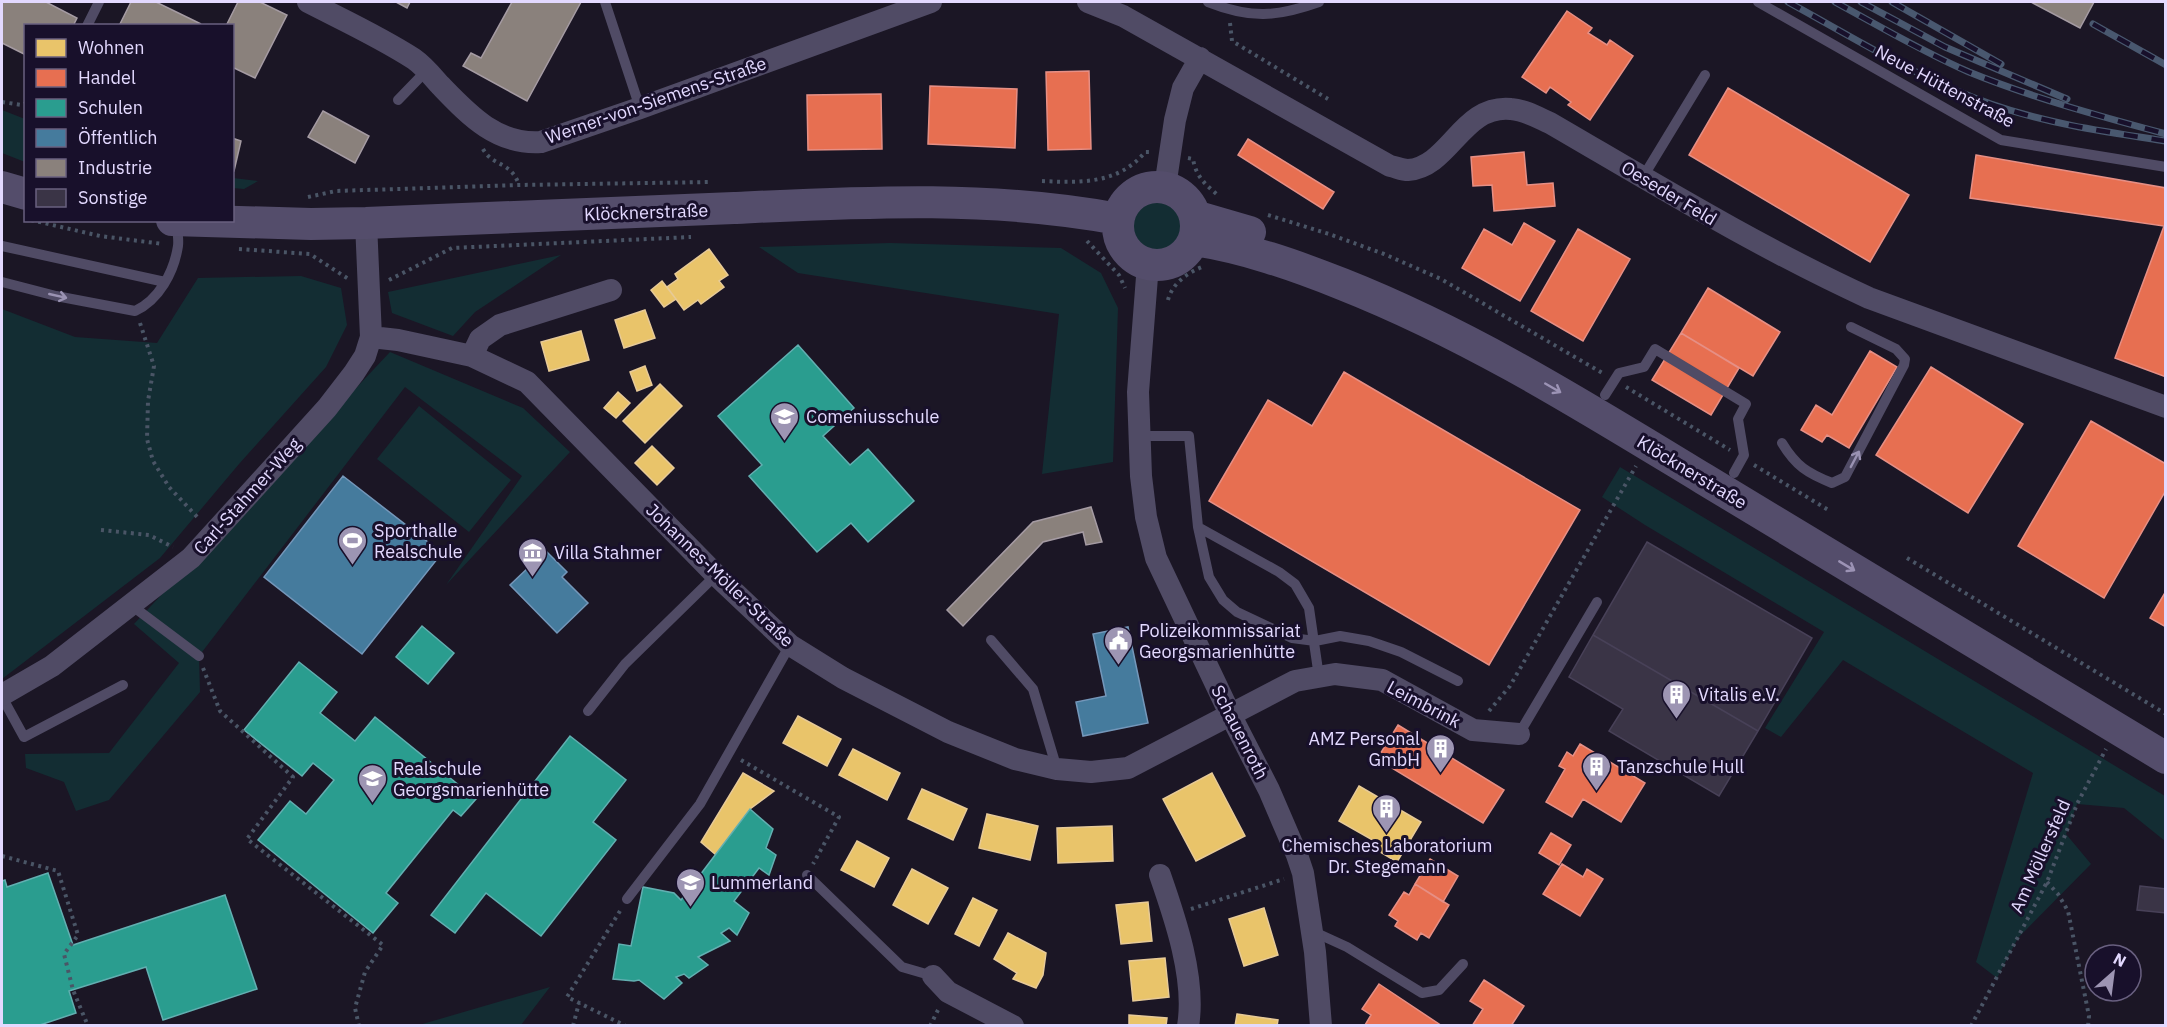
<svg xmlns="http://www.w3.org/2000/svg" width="2167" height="1027" viewBox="0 0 2167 1027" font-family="'IBM Plex Sans',sans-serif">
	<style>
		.green { fill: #132d33 }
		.homes { fill: #e9c46a; stroke: #e7ca97; stroke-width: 1.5 }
		.shops { fill: #e76f51; stroke: #e68f85; stroke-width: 1.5 }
		.schools { fill: #2a9d8f; stroke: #62afb1; stroke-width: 1.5 }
		.public { fill: #457b9d; stroke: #7497ba; stroke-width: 1.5 }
		.industry { fill: #8a817c; stroke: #a59ba3; stroke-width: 1.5 }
		.building { fill: #3a3446; stroke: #484158; stroke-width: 1.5 }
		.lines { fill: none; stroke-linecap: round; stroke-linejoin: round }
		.path { stroke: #4a5566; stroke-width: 4; stroke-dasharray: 3 4.5; stroke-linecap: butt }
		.service { stroke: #504b65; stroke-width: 10 }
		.minor { stroke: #504b65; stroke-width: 22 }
		.secondary { stroke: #544d6b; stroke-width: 32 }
		.rail-casing { stroke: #49586f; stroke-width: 7 }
		.rail { stroke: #18102b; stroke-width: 4.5; stroke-dasharray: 14; stroke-linecap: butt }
		.oneway { stroke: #9a92b2 }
		.oneway2 { stroke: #9c93b5 }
		.labels { text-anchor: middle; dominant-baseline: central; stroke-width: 6; stroke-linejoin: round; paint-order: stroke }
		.street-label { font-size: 18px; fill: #e3d9ff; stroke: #18102b }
		.poi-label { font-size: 18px; fill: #e3d9ff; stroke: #18102b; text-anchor: start }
	</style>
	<rect width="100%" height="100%" fill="#1b1625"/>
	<path class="green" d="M2,110L25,119V162L2,153Z
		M232,178H233L258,181L244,189L233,188Z
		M1131 226a26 26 0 1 1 52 0a26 26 0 1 1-52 0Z
		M890,243L1061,248L1101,273L1118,308L1113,462L1042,474L1059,314L798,273L759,247Z
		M561,255L475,312L453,336L392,313L388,292Z
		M301,276L341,288L347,325L326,367L239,464L160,558L2,679V309L75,337L157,343L198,278Z
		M390,352L523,408L570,452L446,585L522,476L405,387L199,656L200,692L109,800L76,811L64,782L26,768L25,754L109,753L179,663L134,624Z
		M419,406L511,480L469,532L377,459Z
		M1620,467L2165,796V841L2124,808L2077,804L2066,834L2091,864L2018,938L1997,978L1976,962L2033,773L1843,660L1781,737L1765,728L1824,632L1645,525L1602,497Z
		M550,987L521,1025H419Z"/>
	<path class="homes" d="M709,249L728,275L719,281L724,287L701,304L698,300L684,310L667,287L678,279L675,274Z
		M662,281L676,299L664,307L651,290Z
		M645,310L655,338L624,348L615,320Z
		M581,331L589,360L549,371L541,342Z
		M645,366L652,385L637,391L630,372Z
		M660,384L682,406L645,443L623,421Z
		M618,392L630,403L616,418L604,408Z
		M652,446L674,468L657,485L635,463Z
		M798,716L841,739L827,766L783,743Z
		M853,749L900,773L887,800L839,775Z
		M743,773L774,791L750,809L716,855L701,842Z
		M1212,773L1245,836L1196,861L1163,799Z
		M1359,786L1421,822L1397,862L1375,849L1378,843L1339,821Z
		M922,789L967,809L953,840L908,819Z
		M987,814L1038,826L1030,860L979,848Z
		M1112,826L1113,861L1058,863L1057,828Z
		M857,841L889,858L874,887L841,870Z
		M912,869L948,888L928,924L893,905Z
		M973,898L997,910L979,946L955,934Z
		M1148,902L1152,941L1121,944L1116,905Z
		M1264,908L1278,955L1244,966L1229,919Z
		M1008,933L1046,953L1043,975L1036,988L1013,979L1017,973L994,959Z
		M1165,958L1169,997L1133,1001L1129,961Z
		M1237,1014L1278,1020L1277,1026H1235Z
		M1129,1015L1167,1018L1166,1026H1129Z"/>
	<path class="shops" d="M1567,11L1592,28L1588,33L1607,45L1610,40L1633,56L1590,120L1568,105L1571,102L1550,87L1546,93L1522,77Z
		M1089,71L1091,149L1048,150L1046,72Z
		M930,86L1017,89L1015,148L928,144Z
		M1728,88L1909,195L1870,262L1689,155Z
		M881,94L882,149L808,150L807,95Z
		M1248,139L1334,192L1323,209L1238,155Z
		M1524,152L1527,185L1553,183L1555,206L1494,211L1492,185L1473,186L1471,157Z
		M1976,155L2166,188V377L2115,358L2164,226L1970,198Z
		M1524,223L1555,241L1520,301L1462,268L1484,229L1512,245Z
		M1578,229L1630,259L1583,341L1531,311Z
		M1708,288L1780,332L1753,376L1681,333Z
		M1681,333L1739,368L1711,415L1652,380Z
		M1870,351L1897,367L1849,448L1827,435L1822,442L1801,430L1816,405L1832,415Z
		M1931,367L2023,424L1968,513L1876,455Z
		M1344,372L1580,510L1489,665L1209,501L1268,400L1312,426Z
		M2091,421L2166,464V490L2104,598L2018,546Z
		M2166,591V627L2150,618Z
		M1398,725L1504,790L1483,823L1377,759Z
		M1580,744L1645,783L1621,822L1583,799L1572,817L1546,802L1565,769L1559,766L1567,752L1573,756Z
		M1551,833L1571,845L1559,865L1539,853Z
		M1430,859L1458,876L1443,902L1415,884Z
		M1562,864L1583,877L1587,869L1603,879L1580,916L1543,894Z
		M1415,884L1449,905L1429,938L1421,933L1417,940L1395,926L1398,921L1389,915L1404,892L1409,895Z
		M1484,980L1524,1006L1511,1026H1472L1483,1009L1470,1001Z
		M1379,984L1442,1026L1365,1025L1371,1015L1362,1009Z"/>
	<path class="schools" d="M798,345L854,408L823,436L850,465L868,449L914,501L868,542L851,523L817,552L749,476L762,465L718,416Z
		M422,626L454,653L428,684L396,657Z
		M299,662L337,692L320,713L355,741L375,717L476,799L461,816L453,810L386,893L398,903L373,933L258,840L290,801L306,814L334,780L313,763L302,776L244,730Z
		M570,736L626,780L593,822L616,840L541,936L486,893L455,933L431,915Z
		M750,809L773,829L766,848L776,855L769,875L759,868L734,901L749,913L737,935L729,928L721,933L730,941L698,957L708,965L689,978L684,974L676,977L682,983L664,999L639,980L634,981L613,979L619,944L631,946L643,887L674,893L681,900Z
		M48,873L73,945L225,895L257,989L163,1020L146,967L69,991L76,1013L37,1026H2V881L5,880L7,887Z
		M48,873L73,945L225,895L257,989L163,1020L146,967L69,991L76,1013L37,1026H2V881L5,880L7,887Z"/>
	<path class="public" d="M343,476L442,553L362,654L264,577Z
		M538,551L543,556L547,552L567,572L562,577L588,603L557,633L510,585L531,565L527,561Z
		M1128,627L1148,723L1083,736L1076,702L1106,696L1093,634Z"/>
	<path class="industry" d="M2,2H46L77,18L73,26H26V55L2,43Z
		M131,2H156L201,24L119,26Z
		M238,2H260L287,15L255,78L232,67V26H226Z
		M396,2H410L407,8Z
		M512,2H581L527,101L463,66L471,53L481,58Z
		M2031,2H2094L2080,28Z
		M323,111L369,136L355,163L308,137Z
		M232,138L241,141L234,171H232Z
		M1091,507L1102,542L1086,545L1083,532L1043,542L963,626L947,610L1033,522Z"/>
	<path class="building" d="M1647,542L1812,638L1758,731L1593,635Z
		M1593,635L1758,731L1719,796L1609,731L1623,709L1569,677Z
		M2140,886L2166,889V913L2137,910Z"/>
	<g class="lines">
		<path class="path" d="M1230,23L1232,41L1328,99
			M2,102L22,105L26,103
			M483,149C493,167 511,161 519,185
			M1188,158L1193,159C1196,177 1206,185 1219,196
			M1042,181C1080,183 1119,184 1145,152H1151
			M308,197L336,191L519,185L711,182
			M1268,215L1329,234L1384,254L1441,279L1604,374
			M31,220L100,236L163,244
			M1087,241L1119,275L1125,288
			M239,249L310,254L350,280
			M389,280L452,248L691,237
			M1168,300C1172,284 1187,273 1202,267
			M140,323L154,366L148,401L147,439L153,461L169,487L200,520
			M1626,387L1730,450
			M1754,465L1830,511
			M101,530L149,535L173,547
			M1907,558L2166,714
			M203,668L220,711L293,777L247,839L383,945L365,972L355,1008L359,1026
			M1489,711L1510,686L1636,466
			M741,760L839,817L813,864
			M2,856L58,871L78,935L64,954L73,990L88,1026
			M2047,882L2058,894L2068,911L2089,1016L2088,1026
			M1191,909L1284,879
			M620,911L567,997L626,1026
			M573,1026L579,1003
			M930,1026L938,1010
			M1971,1026L2047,882L2077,804L2106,749"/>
		<path class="service" d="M605,2L640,108
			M1208,2C1251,19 1277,17 1319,2
			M1758,2L2001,140L2166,167
			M87,26L99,2
			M398,100L427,70
			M1643,177L1705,75
			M2,246L165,282
			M2,282L56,296L135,311C159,300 174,272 178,246C179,238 177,229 176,222
			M1605,395L1619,373L1644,367L1655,349L1746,404L1738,419L1744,455L1734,473
			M1139,436H1189L1198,527L1279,572L1295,584L1309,608L1319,677
			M1782,443C1796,466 1807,473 1832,483L1845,477L1904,365L1905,359L1896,349L1851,327
			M1198,527L1209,577L1223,600L1237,612L1292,638L1315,641L1340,636L1369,641L1401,652L1458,681
			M131,605L199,656
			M991,640L1033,689L1057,769
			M2,697L24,737L123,685
			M588,711L625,664L716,575
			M1519,734L1597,602
			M807,875L902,967L933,976
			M627,899L700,804L790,645
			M1312,931L1347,947L1422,993L1439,990L1463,964"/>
		<path class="minor" d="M308,2C343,20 380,37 414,59C424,66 432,76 440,85C468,114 496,145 541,142L640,108L931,2
			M1088,2L1123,16L1390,166C1396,167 1402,170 1408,170C1450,167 1462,104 1511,109C1525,110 1537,117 1550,123C1655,184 1758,247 1869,298L2166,407
			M1165,187L1175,120L1183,88L1200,58
			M1148,264L1138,392L1141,476L1146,517L1156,558L1230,714L1269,790L1297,855L1303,873L1315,952L1321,1026
			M371,337L398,340L472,356L527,382L716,575L790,645L843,678L948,732L1015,759L1057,769L1091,772L1128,768L1295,681L1335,674L1382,680L1473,730L1519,734
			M472,356L480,339L500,325L611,290
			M2,695L52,666L191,558L327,408L354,373L365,356L371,337L366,223
			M1160,875C1175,918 1196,979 1188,1026
			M933,976L948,992L1013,1026"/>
		<path class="secondary" d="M1118 226a39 39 0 1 1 78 0a39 39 0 1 1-78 0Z
			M2,187L26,194
			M1195,216L1250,232
			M172,220L311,224L366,223C489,218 611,213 734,208C862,202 991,195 1118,219
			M1194,240C1246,248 1294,265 1342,284C1471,335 1587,408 1704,479C1858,572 2012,665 2166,758"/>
		<defs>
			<path id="rail" d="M1788,2C1854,38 1919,79 1991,104C2048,124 2107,132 2166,141
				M1835,2C1879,26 1923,52 1969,72C2033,98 2099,116 2166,134
				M1861,2L1945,47L2067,99
				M1892,2L2001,64
				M2093,24L2166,65"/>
		</defs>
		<use href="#rail" class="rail-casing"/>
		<use href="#rail" class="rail"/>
	</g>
	<defs><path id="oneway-shaft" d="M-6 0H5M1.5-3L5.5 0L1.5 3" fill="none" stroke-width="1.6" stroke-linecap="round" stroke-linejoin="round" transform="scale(1.5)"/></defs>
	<g class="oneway">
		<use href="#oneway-shaft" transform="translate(58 296) rotate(13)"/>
		<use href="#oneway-shaft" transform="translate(1855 459) rotate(-62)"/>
	</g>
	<g class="oneway2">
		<use href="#oneway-shaft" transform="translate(1553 388) rotate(30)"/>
		<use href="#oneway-shaft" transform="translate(1847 566) rotate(31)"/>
	</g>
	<defs>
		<symbol id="school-pin" viewBox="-11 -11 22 30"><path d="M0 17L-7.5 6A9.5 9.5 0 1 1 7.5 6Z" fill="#9d95b3" stroke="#18102b"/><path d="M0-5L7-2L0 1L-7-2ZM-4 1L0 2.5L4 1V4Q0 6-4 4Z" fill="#fff"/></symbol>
		<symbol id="stadium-pin" viewBox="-11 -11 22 30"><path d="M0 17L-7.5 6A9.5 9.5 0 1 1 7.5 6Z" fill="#9d95b3" stroke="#18102b"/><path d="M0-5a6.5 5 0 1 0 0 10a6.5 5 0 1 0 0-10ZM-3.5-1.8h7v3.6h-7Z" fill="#fff"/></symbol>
		<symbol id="museum-pin" viewBox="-11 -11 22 30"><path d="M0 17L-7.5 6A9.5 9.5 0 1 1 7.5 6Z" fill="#9d95b3" stroke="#18102b"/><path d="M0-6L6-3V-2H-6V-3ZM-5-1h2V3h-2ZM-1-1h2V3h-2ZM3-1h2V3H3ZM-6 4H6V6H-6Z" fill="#fff"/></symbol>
		<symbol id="civic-pin" viewBox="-11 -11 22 30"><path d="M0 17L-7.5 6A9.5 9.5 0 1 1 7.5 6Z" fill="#9d95b3" stroke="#18102b"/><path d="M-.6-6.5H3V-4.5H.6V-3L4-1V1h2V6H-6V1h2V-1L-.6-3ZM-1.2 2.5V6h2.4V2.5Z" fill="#fff"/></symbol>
		<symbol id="building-pin" viewBox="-11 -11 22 30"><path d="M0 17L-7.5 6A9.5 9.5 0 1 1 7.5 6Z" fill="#9d95b3" stroke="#18102b"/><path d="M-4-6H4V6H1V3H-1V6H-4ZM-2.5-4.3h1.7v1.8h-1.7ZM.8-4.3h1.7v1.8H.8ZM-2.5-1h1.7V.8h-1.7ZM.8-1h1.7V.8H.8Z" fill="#fff"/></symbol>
	</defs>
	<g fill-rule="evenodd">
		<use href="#school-pin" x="768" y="400" width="33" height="45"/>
		<use href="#stadium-pin" x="336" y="524" width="33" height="45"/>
		<use href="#museum-pin" x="516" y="536" width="33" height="45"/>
		<use href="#civic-pin" x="1102" y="624" width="33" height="45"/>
		<use href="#building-pin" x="1660" y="678" width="33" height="45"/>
		<use href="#building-pin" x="1424" y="732" width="33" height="45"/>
		<use href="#building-pin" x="1580" y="750" width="33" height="45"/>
		<use href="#school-pin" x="356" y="762" width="33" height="45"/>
		<use href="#building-pin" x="1370" y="792" width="33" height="45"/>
		<use href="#school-pin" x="674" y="866" width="33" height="45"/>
	</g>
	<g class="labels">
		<g class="street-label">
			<text transform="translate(1945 86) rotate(28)">Neue Hüttenstraße</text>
			<text transform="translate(656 100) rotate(-19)">Werner-von-Siemens-Straße</text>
			<text transform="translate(1669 193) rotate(31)">Oeseder Feld</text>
			<text transform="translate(646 212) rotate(-2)">Klöcknerstraße</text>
			<text transform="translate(1692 472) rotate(31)">Klöcknerstraße</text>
			<text transform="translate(247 496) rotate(-48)">Carl-Stahmer-Weg</text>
			<text transform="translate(720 575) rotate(44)">Johannes-Möller-Straße</text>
			<text transform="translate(1424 704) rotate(28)">Leimbrink</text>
			<text transform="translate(1240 732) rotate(63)">Schauenroth</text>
			<text transform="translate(2040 856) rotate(-66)">Am Möllersfeld</text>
		</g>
		<g class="poi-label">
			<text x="806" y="416">Comeniusschule</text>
			<text x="374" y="530">Sporthalle<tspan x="374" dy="21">Realschule</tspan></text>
			<text x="554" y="552">Villa Stahmer</text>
			<text x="1139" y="630">Polizeikommissariat<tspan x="1139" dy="21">Georgsmarienhütte</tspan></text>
			<text x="1698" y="694">Vitalis e.V.</text>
			<text x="1420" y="738" text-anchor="end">AMZ Personal<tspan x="1420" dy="21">GmbH</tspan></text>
			<text x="1617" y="766">Tanzschule Hull</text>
			<text x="393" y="768">Realschule<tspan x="393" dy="21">Georgsmarienhütte</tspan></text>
			<text x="1387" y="845" text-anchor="middle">Chemisches Laboratorium<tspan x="1387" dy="21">Dr. Stegemann</tspan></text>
			<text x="711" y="882">Lummerland</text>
		</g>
	</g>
	<rect width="2167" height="1027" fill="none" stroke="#e3d9ff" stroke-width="6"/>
	<rect x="24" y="24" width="210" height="198" fill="#18102b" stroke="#696080" stroke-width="1.5"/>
	<rect x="36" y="39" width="30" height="18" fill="#e9c46a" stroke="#696080" stroke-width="1.5"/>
	<text x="78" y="54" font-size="18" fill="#e3d9ff">Wohnen</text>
	<rect x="36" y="69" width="30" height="18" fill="#e76f51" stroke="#696080" stroke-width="1.5"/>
	<text x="78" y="84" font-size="18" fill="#e3d9ff">Handel</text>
	<rect x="36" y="99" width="30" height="18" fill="#2a9d8f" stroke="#696080" stroke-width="1.5"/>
	<text x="78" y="114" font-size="18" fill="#e3d9ff">Schulen</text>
	<rect x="36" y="129" width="30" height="18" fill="#457b9d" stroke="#696080" stroke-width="1.5"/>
	<text x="78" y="144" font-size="18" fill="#e3d9ff">Öffentlich</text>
	<rect x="36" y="159" width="30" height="18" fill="#8a817c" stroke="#696080" stroke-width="1.5"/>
	<text x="78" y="174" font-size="18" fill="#e3d9ff">Industrie</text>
	<rect x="36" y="189" width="30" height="18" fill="#3a3446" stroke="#696080" stroke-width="1.5"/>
	<text x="78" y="204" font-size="18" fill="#e3d9ff">Sonstige</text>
	<g transform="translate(2113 973) rotate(28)"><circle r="28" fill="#18102b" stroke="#696080" stroke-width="1.5"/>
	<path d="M0-4.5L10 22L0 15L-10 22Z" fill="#9d95b3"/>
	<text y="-9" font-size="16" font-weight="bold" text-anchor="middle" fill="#e3d9ff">N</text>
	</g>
</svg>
